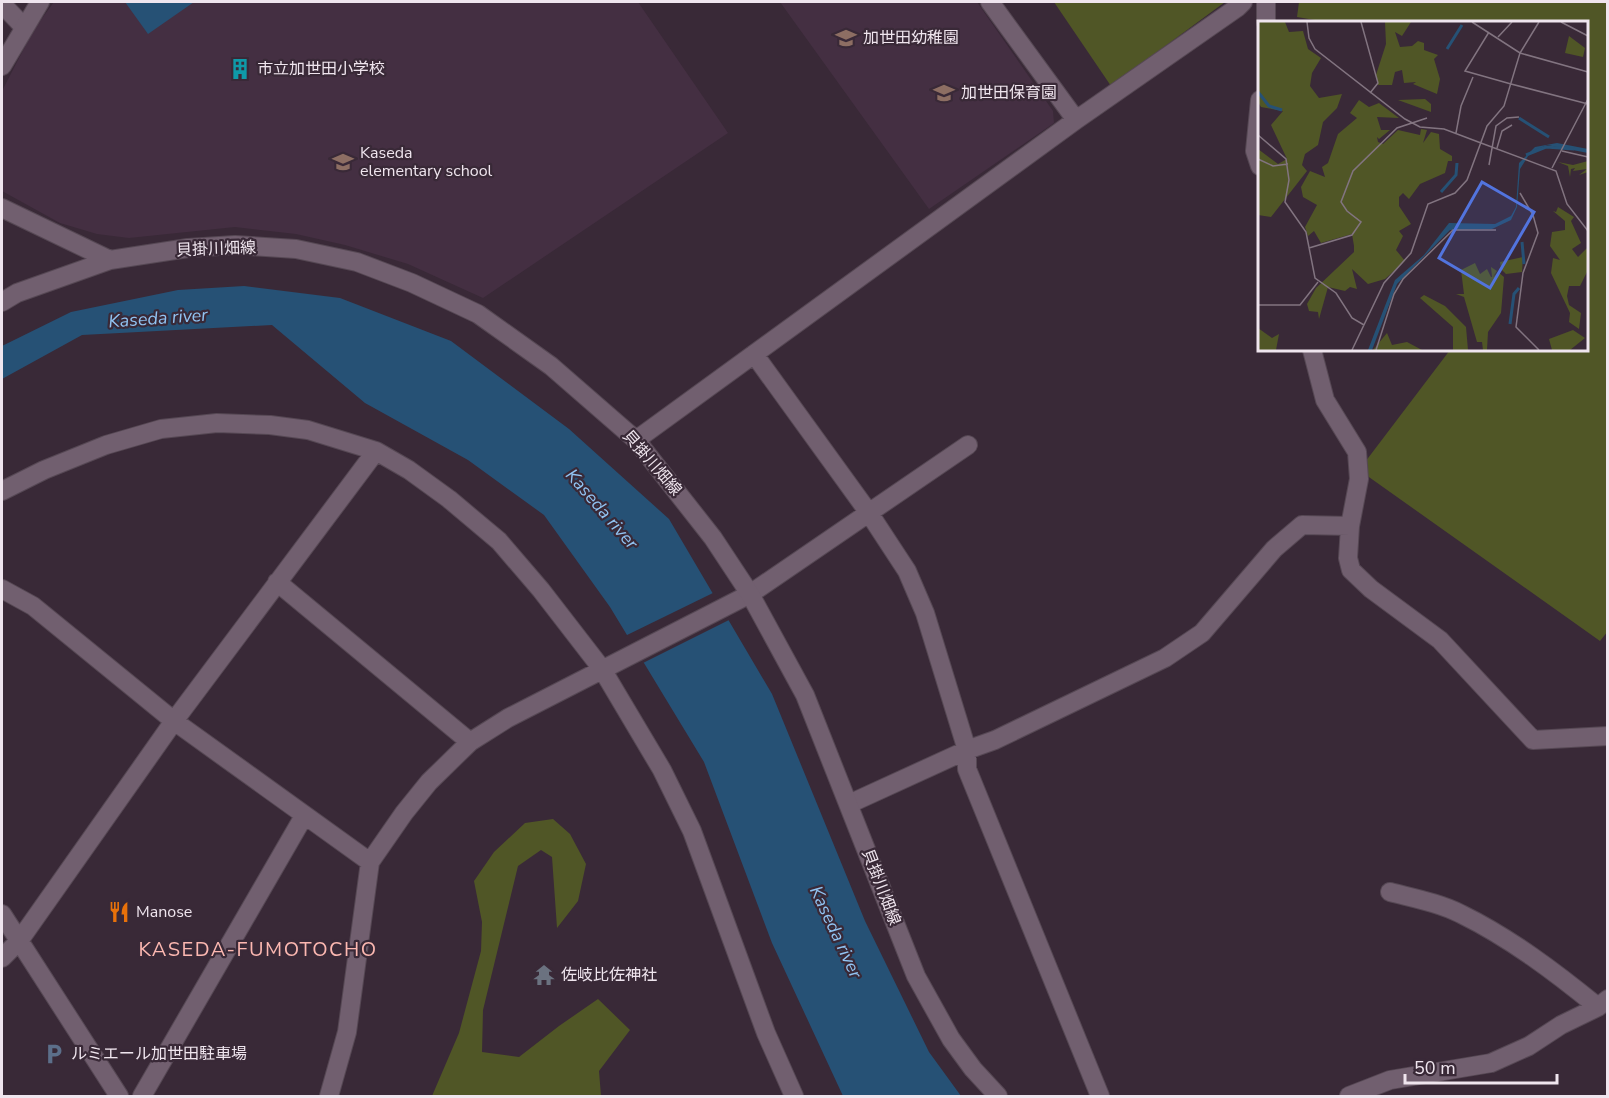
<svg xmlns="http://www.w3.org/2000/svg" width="1609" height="1098" viewBox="0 0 1609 1098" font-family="'Nunito Sans','Noto Sans JP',sans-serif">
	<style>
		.built { fill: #442f42 }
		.green { fill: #505626 }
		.water { fill: #265175 }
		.pier { fill: #392937 }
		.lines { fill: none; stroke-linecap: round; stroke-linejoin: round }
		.street-casing { stroke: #564854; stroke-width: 20 }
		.secondary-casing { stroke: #564854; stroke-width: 20 }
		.street { stroke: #715f6f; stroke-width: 18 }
		.secondary { stroke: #715f6f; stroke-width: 18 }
		.labels { text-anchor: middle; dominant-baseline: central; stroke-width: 4.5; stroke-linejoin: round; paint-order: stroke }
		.poi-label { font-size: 16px; fill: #efe5ee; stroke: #392937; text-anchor: start }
		.street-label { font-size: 16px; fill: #efe5ee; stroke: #392937 }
		.water-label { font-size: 18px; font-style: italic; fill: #91c4f3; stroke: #392937 }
		.quarter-label { font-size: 20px; letter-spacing: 1.5px; fill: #fcb8b1; stroke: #392937 }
		.inset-river { fill: none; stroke: #265175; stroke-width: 3 }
		.inset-road { fill: none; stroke: #827480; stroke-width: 1.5 }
		.view { fill: #5274de; fill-opacity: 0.15; stroke: #5274de; stroke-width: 3 }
		.inset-edge { fill: none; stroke: #efe5ee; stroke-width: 3 }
	</style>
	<rect width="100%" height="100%" fill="#392937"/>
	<path class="built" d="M54,2H638L728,133L483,298L408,264L345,245L296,234L235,227L129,238L97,234L60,223L2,191V91L34,29Z
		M780,2H977L1053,111L1054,123L929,209Z"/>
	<path class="green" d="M1054,2H1225L1111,86Z
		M1299,2H1607L1608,631L1600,641L1359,470L1450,350H1586V22H1326L1297,17Z
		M553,819L570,834L586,864L578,901L557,928L552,857L541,850L518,866L483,1010L482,1052L519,1057L559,1026L598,999L630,1030L599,1071L601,1096H432L459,1033L481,951L482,922L474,881L494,852L525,823Z"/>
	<path class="water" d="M125,2H194L148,34Z
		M244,286L340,298L451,341L569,429L669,519L772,694L865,921L929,1052L961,1096H843L772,943L704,762L610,607L544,515L468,460L365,403L272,325L82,335L2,379V346L71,312L178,290Z"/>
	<path class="pier" d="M715,592L731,619L641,664L625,636Z"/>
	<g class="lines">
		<defs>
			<path id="street" d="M990,2L1076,120
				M1266,2V22
				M2,4L24,27
				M1260,100L1255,151L1260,166
				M2,208L110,260
				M2,302L17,293L110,260L188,248L235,245L296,249L357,262L412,283L478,314L551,366L636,440L1076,120L1238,7L1243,2
				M1312,350L1325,400L1357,452L1359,479L1350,526L1348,558L1351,570L1371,589L1440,640L1533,740L1608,736
				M754,354L869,513L907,571L925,613L967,750V769L1100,1096
				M2,491L44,470L106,445L161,429L217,423L270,425L308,430L376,451L409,470L449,499L499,541L541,590L602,669L662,770L692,831L766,1033L794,1096
				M277,582L470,742
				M2,589L33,606L174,721L370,862
				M849,804L967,750L995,740L1165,658L1202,633L1274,549L1302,525L1350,526
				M1390,892C1413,898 1440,903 1461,914C1510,938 1555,972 1598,1007
				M2,914L119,1096
				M2,958L19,941L174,721L376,451
				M142,1096L304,816
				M329,1096L347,1032L370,862L404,813L429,782L470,742L508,718L750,594L968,445
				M1349,1096L1390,1080L1491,1063L1529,1046L1561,1025L1598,1007L1608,999"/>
			<path id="secondary" d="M2,66L40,2
				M636,440L713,538L750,594L805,695L916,976L951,1039L973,1069L998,1096"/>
		</defs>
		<use href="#street" class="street-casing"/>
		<use href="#secondary" class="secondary-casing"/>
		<use href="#street" class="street"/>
		<use href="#secondary" class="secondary"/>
	</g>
	<defs>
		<symbol id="school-bare" viewBox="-9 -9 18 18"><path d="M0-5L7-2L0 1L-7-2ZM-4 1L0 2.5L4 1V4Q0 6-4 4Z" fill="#8d6e63" stroke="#392937" stroke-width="2.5" paint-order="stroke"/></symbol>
		<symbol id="building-bare" viewBox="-9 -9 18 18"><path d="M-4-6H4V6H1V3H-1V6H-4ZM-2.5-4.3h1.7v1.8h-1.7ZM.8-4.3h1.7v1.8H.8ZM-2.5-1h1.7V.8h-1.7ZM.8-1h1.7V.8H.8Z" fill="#0f9aa8" stroke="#392937" stroke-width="2.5" paint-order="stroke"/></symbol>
		<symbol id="restaurant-bare" viewBox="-9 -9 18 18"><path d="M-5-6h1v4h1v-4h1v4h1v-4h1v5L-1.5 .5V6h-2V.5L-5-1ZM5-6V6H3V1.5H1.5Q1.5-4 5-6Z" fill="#e8710a" stroke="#392937" stroke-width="2.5" paint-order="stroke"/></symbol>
		<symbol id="temple-bare" viewBox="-9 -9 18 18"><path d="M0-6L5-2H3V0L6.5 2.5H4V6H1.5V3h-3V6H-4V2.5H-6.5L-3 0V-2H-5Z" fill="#6b7280" stroke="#392937" stroke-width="2.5" paint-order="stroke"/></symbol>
		<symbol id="parking-bare" viewBox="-9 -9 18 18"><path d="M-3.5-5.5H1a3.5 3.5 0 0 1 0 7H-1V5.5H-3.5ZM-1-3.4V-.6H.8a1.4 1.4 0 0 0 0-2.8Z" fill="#5c6f8a" stroke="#392937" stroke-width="2.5" paint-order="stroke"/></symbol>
	</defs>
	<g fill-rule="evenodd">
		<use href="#school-bare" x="831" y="23" width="30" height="30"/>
		<use href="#building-bare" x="225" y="54" width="30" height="30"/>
		<use href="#school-bare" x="929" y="78" width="30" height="30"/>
		<use href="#school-bare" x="328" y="147" width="30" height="30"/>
		<use href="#restaurant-bare" x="104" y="897" width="30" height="30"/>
		<use href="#temple-bare" x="529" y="960" width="30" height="30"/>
		<use href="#parking-bare" x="39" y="1039" width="30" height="30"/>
	</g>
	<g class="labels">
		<g class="poi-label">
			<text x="863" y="38">加世田幼稚園</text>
			<text x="257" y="69">市立加世田小学校</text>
			<text x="961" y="93">加世田保育園</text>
			<text x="360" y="153">Kaseda<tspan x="360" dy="18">elementary school</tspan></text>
			<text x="136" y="912">Manose</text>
			<text x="561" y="975">佐岐比佐神社</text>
			<text x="71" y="1054">ルミエール加世田駐車場</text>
		</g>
		<g class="street-label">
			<text transform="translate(216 249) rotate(-2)">貝掛川畑線</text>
			<text transform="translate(652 463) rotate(49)">貝掛川畑線</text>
			<text transform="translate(881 887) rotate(69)">貝掛川畑線</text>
		</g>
		<g class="water-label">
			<text transform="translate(158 318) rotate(-4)">Kaseda river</text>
			<text transform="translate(602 509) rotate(49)">Kaseda river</text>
			<text transform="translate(836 932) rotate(65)">Kaseda river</text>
		</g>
		<g class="quarter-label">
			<text x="258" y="949">KASEDA-FUMOTOCHO</text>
		</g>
	</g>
	<g transform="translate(1258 21)">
		<rect width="330" height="330" fill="#392937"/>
		<path d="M0,1H27L31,11L45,10L50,28L63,37L54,52L52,65L61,77L84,73L79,87L65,101L60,124L47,133L44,144L49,150L13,196L0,194V128L20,143L29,138L13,104L25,90L3,86L0,81ZM127,1H153L144,15L137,11L142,26L154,25L160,20L166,22V29L180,34L176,38L182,58L179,73L155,63L158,61L146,62L144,49L137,51L134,64H120L118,54L128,23ZM311,15L327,27L325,36L307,32ZM167,78L173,83V91L140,79ZM101,79L111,86L121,82L141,97L119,96L123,109H132L121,118L119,116L120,121L125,123L140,109L162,114L163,108L169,109L165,122L173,111L181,113L182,128L194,135V140H190L187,152L162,163L151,178L145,172L141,176V185L153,203L141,210L145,215L138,229L147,240L127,258L110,263L94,248L99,268L92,266L87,270L70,266L61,298L60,291L51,290L49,283L58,267L96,231V225L94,213L63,222L56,210L50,215L47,206L59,184L45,176L43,166L52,150L67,156L64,146L70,142L80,113L99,97L92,92ZM330,140V151L321,154L329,148L315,150L317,147L313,148L312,156L310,145L300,141L315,144ZM300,186L316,196L313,200L323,222L314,228L320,236L330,226V249L322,265H311L309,275L311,284L323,292L321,308L311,301L312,292L293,252L295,237L302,239L292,225L294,211L307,209V200L295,190L298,191ZM265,236L264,251L248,253L243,248L242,241ZM217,242L222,253L229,248L233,256H234L233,246L239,250L235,256L240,251L246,256L243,292L230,311L229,329H225L224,321H219L206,276L198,273H206L203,249ZM166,274L187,285L208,306L210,329H195V306L162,277ZM0,307L14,317L21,313L18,329H0ZM315,309L327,317L312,329H294L291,318ZM129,312L134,324L149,321L164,329H115Z" fill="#505626"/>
		<path d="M299,122L330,128V132L289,124L272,132L262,148L259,186L253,199L234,208L192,209L139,263L114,329H110L137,259L166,234L191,202L237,203L253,195L258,186L261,142L277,126Z" fill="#265175"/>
		<path class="inset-river" d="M189,28L204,4M0,71L11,85L24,89M261,97L291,116M268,134L288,126L316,128M183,171L198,154L199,142M264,221L266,243M252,303L256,273L261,267"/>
		<path class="inset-road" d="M49,1L51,17L57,28L147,98L162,106L186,108L223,122M103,1L120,62L112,72M214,1L262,32L330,51M303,1L330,15M231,11L207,50L253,63M240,16L254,1M253,63L330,83M198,112L203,85L215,56M0,114L28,138L31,159L27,181L48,211L57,257L78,272L94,297L106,304M223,122L298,150L309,183L330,210M239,127L244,110L254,104M304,130L330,136M0,138L15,145L30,143M231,144L238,105L249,97L261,96M294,147L330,78M262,172L275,194L280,212L265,252L258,306L281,329M51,227L94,214L103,201L89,190L83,181L95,150L139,107L169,97M0,284H42L60,261M94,329L126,262L153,232L170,183L197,172L209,159L229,105L246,85L262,32L281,1M118,329L136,273L145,258L195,209H238"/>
		<path class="view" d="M224,161L276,191L232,267L181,237Z"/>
		<rect width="330" height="330" class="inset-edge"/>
	</g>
	<rect width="1609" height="1098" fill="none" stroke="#efe5ee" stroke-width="6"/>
	<path d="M1405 1074v9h152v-9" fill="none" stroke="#efe5ee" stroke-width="3"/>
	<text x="1414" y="1074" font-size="18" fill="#efe5ee" stroke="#392937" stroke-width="4.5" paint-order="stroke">50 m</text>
</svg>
